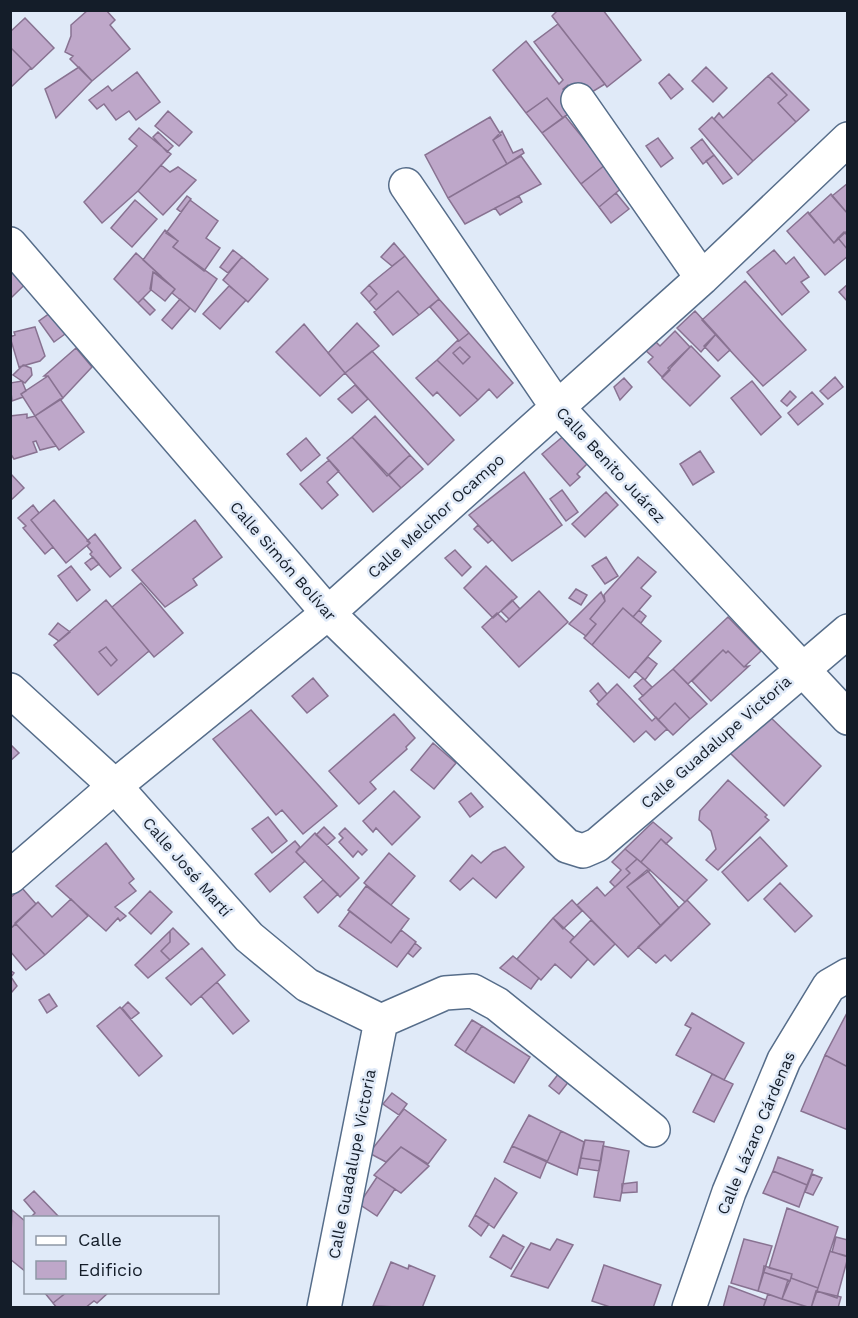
<svg xmlns="http://www.w3.org/2000/svg" width="858" height="1318" viewBox="0 0 858 1318" font-family="'Work Sans',sans-serif">
	<style>
		.building { fill: #bea7c9; stroke: #887291; stroke-width: 1.5; fill-rule: evenodd }
		.lines { fill: none; stroke-linecap: round; stroke-linejoin: round }
		.street-casing { stroke: #566d8a; stroke-width: 36 }
		.street { stroke: #fff; stroke-width: 33 }
		.labels { text-anchor: middle; dominant-baseline: central; stroke-width: 5; stroke-linejoin: round; paint-order: stroke }
		.street-label { font-size: 16px; fill: #141d29; stroke: #e0eaf8 }
	</style>
	<rect width="100%" height="100%" fill="#e0eaf8"/>
	<path class="building" d="M88,10H106L115,20L110,25L130,49L92,81L70,59L73,56L65,52L71,36V25Z
		M558,10H603L641,60L607,87L552,16Z
		M25,18L54,48L32,69L10,47V32Z
		M558,24L605,84L579,100L568,85L563,89L577,107L563,118L547,98L526,113L493,70L526,41L559,84L563,80L534,42Z
		M10,47L31,68L10,88Z
		M79,67L92,81L56,118L45,89Z
		M706,67L727,88L713,102L692,81Z
		M137,72L160,102L136,120L129,111L116,120L104,104L97,109L89,100L108,86L112,91Z
		M772,73L809,110L796,122L778,103L787,95L768,76Z
		M669,74L683,89L671,99L659,83Z
		M768,76L787,95L778,103L796,122L753,161L714,119L719,113L723,118Z
		M547,98L563,118L542,133L526,113Z
		M168,111L192,132L179,146L155,126Z
		M565,116L605,165L581,184L542,133Z
		M490,117L501,135L493,140L507,164L448,198L425,155Z
		M712,117L753,161L738,175L699,129Z
		M139,128L171,154L138,191L102,223L84,202L137,146L129,139Z
		M502,131L513,153L522,149L524,153L507,164L493,140Z
		M158,132L173,146L167,152L153,137Z
		M658,138L673,158L661,167L646,146Z
		M702,139L714,155L703,164L691,148Z
		M714,155L732,178L723,184L706,161Z
		M521,156L541,184L465,224L448,198Z
		M161,165L170,172L178,167L196,180L163,215L138,191Z
		M605,165L623,187L599,207L581,184Z
		M848,183V214L832,196Z
		M616,193L629,209L611,223L599,207Z
		M831,194L848,214V230L834,243L809,214Z
		M187,196L191,199L181,212L177,209Z
		M519,196L522,202L500,215L495,208Z
		M135,200L157,219L132,247L111,228Z
		M190,200L218,221L206,238L220,248L204,271L173,247L178,241L166,233Z
		M808,212L834,243L838,238L848,250V256L825,275L787,231Z
		M165,230L178,241L173,247L217,279L195,312L172,293L175,289L143,260Z
		M844,232L848,236V250L838,238Z
		M394,243L405,256L392,266L381,257Z
		M233,250L242,257L228,273L220,267Z
		M774,250L786,264L794,257L809,277L801,282L809,292L782,315L747,272Z
		M136,253L162,277L153,272L151,290L138,303L114,279Z
		M10,256L45,265L12,297L10,295Z
		M405,256L439,299L419,315L398,291L376,310L369,302L377,294L369,285Z
		M242,257L268,279L248,302L223,280Z
		M153,272L175,289L165,301L150,289Z
		M745,281L806,350L763,386L702,320Z
		M848,284V302L839,292Z
		M369,285L377,294L369,302L361,293Z
		M229,286L246,300L220,329L203,314Z
		M398,291L419,315L393,335L374,312Z
		M71,298L72,329L54,342L39,321Z
		M143,298L155,310L150,315L138,303Z
		M180,299L190,308L172,329L162,320Z
		M439,299L469,333L459,341L430,307Z
		M695,311L716,334L701,352L677,328Z
		M357,323L379,346L345,373L328,353Z
		M304,324L345,373L320,396L276,352Z
		M35,327L45,356L40,361L19,367L10,337L15,335L14,332Z
		M675,331L690,347L662,377L648,362L653,357L645,350L655,341L660,346Z
		M469,333L513,383L497,398L489,389L478,400L437,360L458,340L459,341ZM460,347L470,357L463,364L453,353Z
		M716,334L730,350L718,361L704,346Z
		M691,346L720,376L690,406L662,378L670,370L668,368Z
		M460,347L470,357L463,364L453,353Z
		M76,348L92,367L61,400L63,398L48,376H44Z
		M372,351L454,440L428,465L345,373Z
		M437,360L478,400L460,416L437,392L433,396L416,378Z
		M23,365L31,368L32,375L25,383L13,375Z
		M48,376L63,398L35,416L21,394Z
		M835,377L843,387L828,399L820,391Z
		M624,378L632,387L620,400L614,387Z
		M22,381L26,391L21,394L23,397L12,401L10,383Z
		M752,381L781,417L761,435L731,398Z
		M355,385L368,399L352,413L338,399Z
		M790,391L796,397L787,406L781,401Z
		M812,392L823,404L798,425L788,413Z
		M60,399L84,432L59,450L35,416Z
		M27,414V418L35,416L56,446L40,450L36,441L33,442L37,452L14,459L10,453V416Z
		M375,416L410,455L387,476L352,437Z
		M566,434L590,461L577,474L580,477L570,486L542,454Z
		M352,437L401,488L373,512L327,458Z
		M306,438L320,455L301,471L287,454Z
		M700,451L714,472L693,485L680,464Z
		M410,455L423,469L401,488L389,475Z
		M329,460L339,471L327,482L338,495L322,509L300,484Z
		M524,472L562,525L512,561L469,515Z
		M10,473L24,488L10,501Z
		M562,490L578,512L566,521L550,499Z
		M606,492L618,505L585,537L572,524Z
		M54,500L90,543L66,563L31,520Z
		M33,505L39,513L31,520L53,547L45,554L23,528L26,526L18,518Z
		M195,520L222,557L193,579L197,585L165,607L132,570Z
		M478,525L492,540L488,543L474,529Z
		M95,534L121,568L110,577L90,554L92,552L87,546L90,543L87,541Z
		M455,550L471,567L462,576L445,558Z
		M93,557L99,564L91,570L85,563Z
		M606,557L618,576L605,584L592,566Z
		M638,557L656,572L641,588L651,596L633,617L623,608L592,645L584,638L596,624L590,619L605,601L604,595Z
		M71,566L90,590L77,601L58,576Z
		M486,566L517,597L493,618L464,588Z
		M141,583L183,633L154,657L112,607Z
		M576,589L587,595L581,605L569,598Z
		M539,591L568,622L519,667L482,627L497,613L506,622Z
		M601,592L605,601L590,619L596,624L586,636L569,624Z
		M106,600L149,651L98,695L54,645ZM106,647L117,660L111,666L99,652Z
		M512,600L520,609L509,619L501,611Z
		M623,608L661,641L629,678L592,645Z
		M639,610L646,616L641,623L633,617Z
		M728,617L761,651L744,667L728,651L726,653L723,650L688,684L673,669Z
		M58,623L70,632L59,641L49,634Z
		M106,647L117,660L111,666L99,652Z
		M723,650L726,653L728,651L744,667L749,666L711,701L692,681Z
		M648,657L657,664L645,680L635,671Z
		M673,669L707,704L690,719L675,703L658,720L639,699Z
		M313,678L328,696L307,713L292,696Z
		M643,678L652,687L643,696L634,686Z
		M598,683L607,694L599,702L590,691Z
		M617,684L652,721L656,717L667,729L655,740L646,731L634,742L597,704Z
		M675,703L690,719L673,735L658,720Z
		M251,710L337,806L303,834L282,810L276,815L213,739Z
		M394,714L415,738L406,747L407,749L370,782L376,789L359,804L329,771Z
		M767,714L821,766L784,806L728,751Z
		M433,743L456,763L434,789L411,770Z
		M10,744L19,753L10,761Z
		M728,780L767,815L765,817L769,820L718,870L706,860L716,849L711,831L699,820L700,811Z
		M394,791L420,817L392,845L376,828L373,832L363,821Z
		M471,793L483,807L470,817L459,802Z
		M268,817L287,841L272,853L252,829Z
		M653,822L672,838L666,844L661,839L641,862L625,849Z
		M324,827L335,838L327,845L316,835Z
		M345,828L367,850L362,855L358,851L353,857L339,842L343,838L339,834Z
		M315,833L359,878L340,897L296,852Z
		M760,837L787,866L748,901L722,872Z
		M661,839L707,880L685,902L641,862Z
		M295,841L300,847L296,852L305,861L270,892L255,874Z
		M106,843L134,879L129,883L136,891L115,907L126,916L120,921L118,918L106,931L56,886Z
		M505,847L524,867L496,898L473,878L460,890L450,881L472,855L481,863L493,852Z
		M625,849L637,859L626,869L630,873L615,887L610,882L621,870L612,862Z
		M389,853L415,876L391,905L364,883Z
		M637,859L650,870L627,887L661,926L628,957L577,905L597,887L605,896L630,873L626,869Z
		M647,870L679,908L661,926L627,887Z
		M323,880L338,894L318,913L304,897Z
		M780,883L812,916L795,932L764,899Z
		M366,886L409,919L391,943L348,910Z
		M22,888L36,904L10,929V898Z
		M150,891L172,912L151,934L129,913Z
		M71,899L88,916L45,955L15,923L38,902L52,917Z
		M572,900L582,911L563,929L553,918Z
		M687,900L710,924L671,961L665,955L656,963L638,947Z
		M350,911L391,943L401,930L416,942L397,967L339,926Z
		M553,918L574,937L570,942L588,959L571,978L555,964L541,980L517,959Z
		M591,920L615,944L594,965L570,942Z
		M16,924L45,955L26,970L10,951V929Z
		M173,928L189,944L170,960L161,951L170,942V931Z
		M170,931V942L161,951L170,960L148,978L135,965Z
		M415,943L421,948L413,957L408,953Z
		M202,948L225,975L191,1005L166,978Z
		M513,956L539,978L531,989L500,968Z
		M10,970L14,973L11,977L17,986L11,993Z
		M217,982L249,1021L233,1034L201,996Z
		M49,994L57,1006L47,1013L39,1000Z
		M128,1002L139,1013L131,1019L122,1008Z
		M120,1007L162,1056L139,1076L97,1026Z
		M848,1011V1067L825,1055Z
		M692,1013L744,1043L724,1080L676,1055L691,1028L685,1025Z
		M472,1020L482,1026L465,1052L455,1045Z
		M482,1026L530,1057L514,1083L465,1052Z
		M825,1055L848,1067V1130L801,1111Z
		M563,1068L573,1076L559,1094L549,1086Z
		M712,1074L733,1084L714,1122L693,1112Z
		M392,1093L407,1104L399,1115L383,1104Z
		M404,1109L446,1140L428,1164L401,1147L386,1162L369,1153Z
		M529,1115L561,1131L547,1162L512,1146Z
		M561,1131L584,1142L577,1175L547,1162Z
		M585,1140L604,1142L601,1161L581,1158Z
		M512,1146L547,1161L540,1178L504,1162Z
		M603,1146L629,1151L620,1201L594,1197Z
		M401,1147L429,1166L401,1193L374,1175Z
		M778,1157L813,1170L807,1185L773,1171Z
		M581,1158L601,1161L599,1171L579,1168Z
		M773,1171L807,1185L799,1207L763,1193Z
		M812,1174L822,1178L813,1195L805,1192Z
		M377,1177L395,1189L377,1216L359,1204Z
		M495,1178L517,1193L494,1228L475,1215Z
		M637,1182V1192L622,1193V1184Z
		M34,1191L60,1218H30L35,1213L24,1200Z
		M787,1208L838,1227L818,1288L791,1278L792,1274L769,1268Z
		M12,1210L26,1222V1272L10,1259Z
		M475,1215L489,1224L481,1236L469,1226Z
		M503,1235L524,1247L511,1269L490,1257Z
		M836,1237L848,1240L847,1256L832,1252Z
		M557,1239L573,1245L548,1288L511,1276L531,1243L550,1250Z
		M744,1239L772,1246L758,1291L731,1283Z
		M830,1251L848,1257L837,1298L817,1291Z
		M391,1262L408,1269L409,1265L435,1276L422,1308L373,1306Z
		M604,1265L661,1285L653,1308H613L592,1301Z
		M764,1266L792,1274L790,1281L763,1272Z
		M763,1272L788,1280L782,1299L758,1291Z
		M791,1278L818,1288L811,1308L782,1299Z
		M729,1286L766,1300L763,1308H723Z
		M816,1291L841,1297L838,1308H811Z
		M44,1292H67L53,1303Z
		M67,1292H109L97,1303L94,1301L85,1308H57L53,1303Z
		M768,1294L782,1299L810,1308H763Z"/>
	<g class="lines">
		<defs>
			<path id="street" d="M578,100L702,278
				M406,185L557,407L848,718
				M10,244L328,613L567,846L583,851L597,845L848,631
				M10,690L115,786L249,937L307,985L381,1021
				M10,877L115,786L328,613L702,278L848,139
				M381,1021L445,993L473,991L497,1004L653,1130
				M324,1308L381,1021
				M689,1308L729,1192L784,1060L829,986L848,975"/>
		</defs>
		<use href="#street" class="street-casing"/>
		<use href="#street" class="street"/>
	</g>
	<g class="labels">
		<g class="street-label">
			<text transform="translate(611 465) rotate(47)">Calle Benito Juárez</text>
			<text transform="translate(436 516) rotate(-42)">Calle Melchor Ocampo</text>
			<text transform="translate(283 561) rotate(49)">Calle Simón Bolívar</text>
			<text transform="translate(716 742) rotate(-41)">Calle Guadalupe Victoria</text>
			<text transform="translate(187 867) rotate(49)">Calle José Martí</text>
			<text transform="translate(756 1133) rotate(-67)">Calle Lázaro Cárdenas</text>
			<text transform="translate(352 1164) rotate(-79)">Calle Guadalupe Victoria</text>
		</g>
	</g>
	<rect width="858" height="1318" fill="none" stroke="#141d29" stroke-width="24"/>
	<rect x="24" y="1216" width="195" height="78" fill="#e0eaf8" stroke="#8e98a5" stroke-width="1.5"/>
	<rect x="36" y="1236" width="30" height="9" fill="#ffffff" stroke="#8e98a5" stroke-width="1.5"/>
	<text x="78" y="1246" font-size="18" fill="#141d29">Calle</text>
	<rect x="36" y="1261" width="30" height="18" fill="#bea7c9" stroke="#8e98a5" stroke-width="1.5"/>
	<text x="78" y="1276" font-size="18" fill="#141d29">Edificio</text>
</svg>
